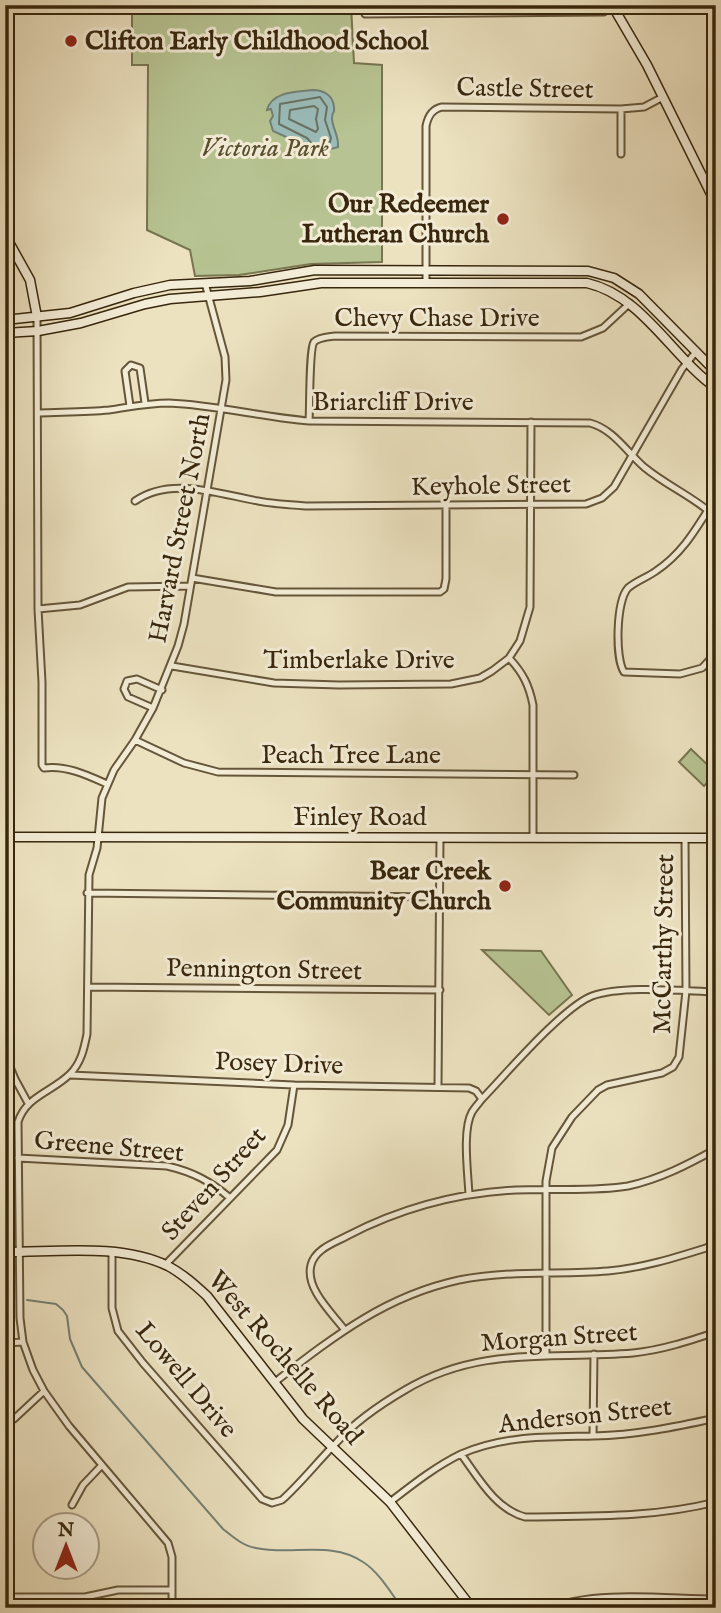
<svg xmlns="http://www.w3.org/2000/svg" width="721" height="1613" viewBox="0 0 721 1613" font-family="'IM FELL English',serif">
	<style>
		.green { fill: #b7c392; stroke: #787550; stroke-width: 2 }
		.water { fill: #9abcb9; stroke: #738074; stroke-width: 2 }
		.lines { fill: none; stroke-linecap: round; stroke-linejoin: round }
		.shore { stroke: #697263; stroke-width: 2 }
		.stream { stroke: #738074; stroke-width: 2 }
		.street-casing { stroke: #65563a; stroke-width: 9 }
		.secondary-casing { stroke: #38270d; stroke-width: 11 }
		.street { stroke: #f3ecd6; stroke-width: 5 }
		.secondary { stroke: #f3ecd6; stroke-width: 8 }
		.poi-dot { fill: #8f2418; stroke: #f3ecd6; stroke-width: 2.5 }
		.labels { text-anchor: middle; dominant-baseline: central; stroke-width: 6; stroke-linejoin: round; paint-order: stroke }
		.poi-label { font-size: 26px; font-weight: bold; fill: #38270d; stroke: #f3ecd6; text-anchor: end }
		.street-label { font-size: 26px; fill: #38270d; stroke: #f3ecd6 }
		.park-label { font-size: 26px; font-style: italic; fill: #584e2e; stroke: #f3ecd6 }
	</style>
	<rect width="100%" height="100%" fill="#ece2c0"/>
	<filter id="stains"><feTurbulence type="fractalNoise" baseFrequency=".00286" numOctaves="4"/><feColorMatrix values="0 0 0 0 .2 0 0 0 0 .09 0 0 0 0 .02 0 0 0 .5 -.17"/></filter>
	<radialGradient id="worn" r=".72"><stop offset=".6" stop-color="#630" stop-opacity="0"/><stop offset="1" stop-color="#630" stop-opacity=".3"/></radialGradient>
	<path class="green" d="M132,5H351L354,63L382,65V262L311,264L239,275L195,276L190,250L147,230L148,65H132Z
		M691,749L716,773L704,786L679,762Z
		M482,950L541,951L572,995L549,1015Z"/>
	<path class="water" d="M313,90C323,90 333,95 334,107C335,115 332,110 332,118C332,128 339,135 338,147L316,153L305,151L304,145L273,131L270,121L273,116L271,109L267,110C272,91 297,92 313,90Z"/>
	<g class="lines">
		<path class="shore" d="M320,97L327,107L325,120L331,138L330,142L313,145L307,138L279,124L280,104Z
			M314,106L318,109L316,119L318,129L316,132L289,119L290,110Z"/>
		<path class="stream" d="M5,1298L9,1299
			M27,1300L56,1304L63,1310L67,1316L70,1339L82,1367L223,1529C233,1537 243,1546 256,1548C291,1556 331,1540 363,1562C379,1572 391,1593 402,1608"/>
		<defs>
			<path id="street" d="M365,14L604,12L612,6
				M621,154V109
				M426,282V126C428,116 432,109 442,107L621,109L644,107L663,97
				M37,317L38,609L42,682V765L44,768C66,765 87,775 107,784
				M130,406L125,371L131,365L140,368L145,403
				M39,413C62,412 86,412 109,410C130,407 148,403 169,403C216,405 262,417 309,421L590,423C613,429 627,452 644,467C667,486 694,497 716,517
				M309,421C310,408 309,349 314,342C319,337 329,337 335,336L581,337L603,328L630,303
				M135,501C171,476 218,494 258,501C274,504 291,505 307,506L586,504L602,498L614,487L682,369L695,353
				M708,510C693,534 680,555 656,571C648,577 636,581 628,588C616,601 615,658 624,672L680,674L702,668L716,653
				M192,578L276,592H440L444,589L446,579V506
				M38,609L80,605L128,587L190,586
				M509,658C523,673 529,685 533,705V838
				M172,666L274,683L339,685L451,684L480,678L492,671L509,658L520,641L530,607L531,422
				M153,708L128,697L124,689L127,681L137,679L162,690
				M135,740L184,763L218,772L574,775
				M87,893L439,897
				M88,987L440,990
				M5,1055L15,1079L28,1103
				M70,1075L294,1085L469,1088L476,1091L482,1099
				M438,1087L440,838
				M18,1158L167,1166C193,1172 210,1181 230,1198
				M469,1195C468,1173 462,1130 472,1112C475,1107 479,1103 482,1099C506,1074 563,1007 592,996C623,985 682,991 716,992
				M112,1252V1308L118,1331L143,1363L262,1499L272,1503L282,1500C302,1482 318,1461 337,1442C355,1422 381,1404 405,1390C480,1345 551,1360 633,1353C662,1350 689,1341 716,1332
				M165,1265L277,1150L288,1125L294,1085
				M344,1329C331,1312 305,1288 311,1265C315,1249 334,1243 347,1236C399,1209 458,1193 516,1190C553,1188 592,1192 628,1186C660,1179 687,1165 716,1149
				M5,1343L23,1342
				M546,1354V1181L552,1148L572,1117L598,1090L607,1085L662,1073L673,1067L679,1057L686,991L685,838
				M275,1382C333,1337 385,1296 459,1280C509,1270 558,1275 608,1271C642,1268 674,1258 706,1248L716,1243
				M14,1419L44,1391
				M593,1436L594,1354
				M461,1454C478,1477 495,1509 525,1517C589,1516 652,1518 716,1502
				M390,1502C412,1485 436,1466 461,1454C504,1435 549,1437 594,1436C636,1435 675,1427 716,1418
				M72,1505L83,1485L102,1465
				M5,1597H85L118,1590H172
				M172,1608V1557L168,1543L69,1426L44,1391L33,1370L23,1342L20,1318L18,1122C26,1096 52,1092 70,1074C81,1063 84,1049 87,1034L89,875L97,848L102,798L114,770L135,740L153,708L178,646L184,624L226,380L225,357L205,283
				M552,1608C593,1590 669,1599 716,1599"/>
			<path id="secondary" d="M612,5L647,65L716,204
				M5,235L30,280L37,317
				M5,320L70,313L134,293L170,285L250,281L315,270L588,271L614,278L639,294L716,372
				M5,333L38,331L81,323L145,304L170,299L260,292L321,283H587C643,296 671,356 716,388
				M5,837L716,838
				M5,1252C56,1252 121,1243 168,1266C183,1274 195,1285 207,1296L303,1419L390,1502L472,1608"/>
		</defs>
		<use href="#street" class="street-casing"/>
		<use href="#secondary" class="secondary-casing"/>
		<use href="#street" class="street"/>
		<use href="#secondary" class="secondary"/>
	</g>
	<g class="poi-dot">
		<circle cx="71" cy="41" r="7"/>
		<circle cx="503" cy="219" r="7"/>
		<circle cx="505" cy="886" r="7"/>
	</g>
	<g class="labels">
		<g class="poi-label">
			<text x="85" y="41" text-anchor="start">Clifton Early Childhood School</text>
			<text x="489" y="204">Our Redeemer<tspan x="489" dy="30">Lutheran Church</tspan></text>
			<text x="491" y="871">Bear Creek<tspan x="491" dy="30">Community Church</tspan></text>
		</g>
		<g class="street-label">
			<text transform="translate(525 89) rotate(1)">Castle Street</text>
			<text x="437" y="318">Chevy Chase Drive</text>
			<text x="393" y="402">Briarcliff Drive</text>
			<text transform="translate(491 486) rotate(-1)">Keyhole Street</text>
			<text transform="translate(180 528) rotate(-79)">Harvard Street North</text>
			<text x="359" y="660">Timberlake Drive</text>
			<text x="351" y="755">Peach Tree Lane</text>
			<text x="360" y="817">Finley Road</text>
			<text transform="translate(664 944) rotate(-89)">McCarthy Street</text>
			<text transform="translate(264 970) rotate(1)">Pennington Street</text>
			<text transform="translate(279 1064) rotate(2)">Posey Drive</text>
			<text transform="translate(109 1147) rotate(5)">Greene Street</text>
			<text transform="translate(214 1184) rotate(-48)">Steven Street</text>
			<text transform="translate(559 1338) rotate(-4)">Morgan Street</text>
			<text transform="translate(285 1358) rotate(49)">West Rochelle Road</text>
			<text transform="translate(186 1380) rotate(50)">Lowell Drive</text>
			<text transform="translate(585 1416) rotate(-6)">Anderson Street</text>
		</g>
		<g class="park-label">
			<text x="265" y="148">Victoria Park</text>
		</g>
	</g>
	<rect width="721" height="1613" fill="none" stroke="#ece2c0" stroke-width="28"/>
	<rect x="7" y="7" width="707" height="1599" fill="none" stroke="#38270d" stroke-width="3.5"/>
	<rect x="14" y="14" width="693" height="1585" fill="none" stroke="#38270d" stroke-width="2"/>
	<g transform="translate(66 1546)"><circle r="33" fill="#f3ecd6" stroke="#a89d86" stroke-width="2"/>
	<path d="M0-5L12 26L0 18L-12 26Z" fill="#8f2418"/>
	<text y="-10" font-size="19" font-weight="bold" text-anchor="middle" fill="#38270d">N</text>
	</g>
	<rect width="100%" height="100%" filter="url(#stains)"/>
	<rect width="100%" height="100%" fill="url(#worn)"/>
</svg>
